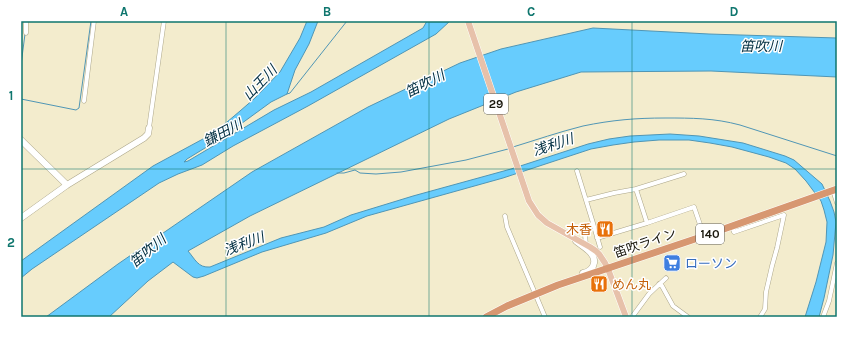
<svg xmlns="http://www.w3.org/2000/svg" width="858" height="338" viewBox="0 0 858 338" font-family="Karla,'Noto Sans JP',sans-serif">
	<style>
		.water { fill: #67ccfd; stroke: #5096b5 }
		.lines { fill: none; stroke-linecap: round; stroke-linejoin: round }
		.stream { stroke: #5096b5; stroke-width: 1 }
		.street-casing { stroke: #aca689; stroke-width: 5 }
		.secondary-casing { stroke: #aca689; stroke-width: 7 }
		.primary-casing { stroke: #fff; stroke-width: 7 }
		.highway-casing { stroke: #fff; stroke-width: 8 }
		.street { stroke: #fff; stroke-width: 4 }
		.secondary { stroke: #fff; stroke-width: 6 }
		.primary { stroke: #e7c1aa; stroke-width: 6 }
		.highway { stroke: #d79771; stroke-width: 7 }
		.grid { fill: none; stroke: #0f766e; stroke-width: 1; stroke-opacity: 0.55 }
		.labels { text-anchor: middle; dominant-baseline: central; stroke-width: 3; stroke-linejoin: round; paint-order: stroke }
		.shield { fill: #fff; stroke: #5f5d56; stroke-width: 1 }
		.shield-label { font-size: 12px; font-weight: bold; fill: #1a180d }
		.food-label { font-size: 13px; fill: #c56008; stroke: #fff; text-anchor: end }
		.street-label { font-size: 13px; fill: #1a180d; stroke: #fff }
		.shop-label { font-size: 13px; fill: #366cbe; stroke: #fff; text-anchor: start }
		.water-label { font-size: 14px; font-style: italic; fill: #002e41; stroke: #fff }
		.neatline { fill: none; stroke: #0f766e; stroke-width: 1.5 }
		.grid-label { font-size: 13px; text-anchor: middle; font-weight: bold; fill: #0f766e }
	</style>
	<rect width="100%" height="100%" fill="#f3eccd"/>
	<path class="water" d="M307,21H318L309,44L295,70L287,94L271,102L223,137L187,159L184,162L188,161L274,110L311,92L423,28L427,21H450L436,34L308,106L233,146L202,165L178,174L159,183L32,269L21,278V261L153,166L214,133L240,111L255,98L280,72L300,38Z
		M593,28L709,34L837,38V77L711,71L581,72L516,92L449,119L250,216L188,251C195,259 198,268 210,267L281,238L324,227L351,215L413,196L511,169L588,144L609,139L630,136L670,134L699,136L743,143L785,156L794,160L822,184L830,201L834,212L836,222L833,255L824,298L819,317H805L816,282L826,242L827,222L824,210L821,201L806,181L795,169L786,163L769,157L732,147L710,143L689,140H659L634,142L613,145L591,149L503,178L367,216L326,233L262,252L204,276L197,278L193,277L173,262L148,281L109,317H46L118,264L252,172L368,107L460,63L501,49Z"/>
	<g class="lines">
		<path class="stream" d="M21,65L25,34
			M287,94L290,93L347,21
			M21,99L76,110L79,108L91,21
			M513,147C536,140 559,132 583,126C612,120 636,118 665,118C692,118 714,118 740,125L837,156
			M337,173H344L355,170L360,173L376,174L401,172L466,160L508,149"/>
		<defs>
			<path id="street" d="M26,21V33
				M84,101L94,21
				M149,128L164,21
				M577,171L593,223
				M636,189L647,223
				M833,190L837,203
				M586,200L614,193L636,189L684,174
				M505,216L507,227L545,317
				M732,226L734,232L784,215L777,248L772,266L766,292L765,309L760,317
				M597,238L647,223L694,207L704,236
				M586,245L585,235L588,229L593,223L600,247
				M659,284L662,286L673,306L688,317
				M632,317L649,294L666,278
				M823,317L829,301L837,263"/>
			<path id="secondary" d="M21,140L67,185
				M21,218L67,185L144,138L148,134L149,128
				M576,241C583,247 596,253 594,263C593,269 588,272 583,273"/>
			<path id="primary" d="M468,21L529,201L538,215L547,223L590,247L596,251L599,254L605,263L608,269L626,317"/>
			<path id="highway" d="M486,317L507,306L558,285L704,236L837,189"/>
		</defs>
		<use href="#street" class="street-casing"/>
		<use href="#secondary" class="secondary-casing"/>
		<use href="#primary" class="primary-casing"/>
		<use href="#highway" class="highway-casing"/>
		<use href="#street" class="street"/>
		<use href="#secondary" class="secondary"/>
		<use href="#primary" class="primary"/>
		<use href="#highway" class="highway"/>
	</g>
	<path class="grid" d="M226,21V317M429,21V317M632,21V317M21,169H837"/>
	<defs>
		<symbol id="restaurant-square" viewBox="-11 -11 22 22"><rect x="-9" y="-9" width="18" height="18" rx="4" fill="#e8710a" stroke="#fff"/><path d="M-5-6h1v4h1v-4h1v4h1v-4h1v5L-1.5 .5V6h-2V.5L-5-1ZM5-6V6H3V1.5H1.5Q1.5-4 5-6Z" fill="#fff"/></symbol>
		<symbol id="supermarket-square" viewBox="-11 -11 22 22"><rect x="-9" y="-9" width="18" height="18" rx="4" fill="#3f7fe0" stroke="#fff"/><path d="M-6-5.5h2.5l.6 2H6L4.5 2H-2.5L-4.4-4H-6ZM-1.5 3.2a1.3 1.3 0 1 0 .1 0ZM3 3.2a1.3 1.3 0 1 0 .1 0Z" fill="#fff"/></symbol>
	</defs>
	<g fill-rule="evenodd">
		<use href="#restaurant-square" x="595" y="219" width="20" height="20"/>
		<use href="#supermarket-square" x="662" y="253" width="20" height="20"/>
		<use href="#restaurant-square" x="589" y="274" width="20" height="20"/>
	</g>
	<g class="labels">
		<g class="shield">
			<rect x="484" y="94" width="24" height="20" rx="3"/>
			<rect x="696" y="224" width="28" height="20" rx="3"/>
		</g>
		<g class="shield-label">
			<text x="496" y="104">29</text>
			<text x="710" y="234">140</text>
		</g>
		<g class="food-label">
			<text x="592" y="229">木香</text>
			<text x="612" y="284" text-anchor="start">めん丸</text>
		</g>
		<g class="street-label">
			<text transform="translate(645 243) rotate(-19)">笛吹ライン</text>
		</g>
		<g class="shop-label">
			<text x="685" y="263">ローソン</text>
		</g>
		<g class="water-label">
			<text x="761" y="46">笛吹川</text>
			<text transform="translate(260 83) rotate(-46)">山王川</text>
			<text transform="translate(425 84) rotate(-27)">笛吹川</text>
			<text transform="translate(223 133) rotate(-28)">鎌田川</text>
			<text transform="translate(553 145) rotate(-18)">浅利川</text>
			<text transform="translate(244 244) rotate(-20)">浅利川</text>
			<text transform="translate(148 251) rotate(-40)">笛吹川</text>
		</g>
	</g>
	<rect width="858" height="338" fill="none" stroke="#ffffff" stroke-width="44"/>
	<rect x="22" y="22" width="814" height="294" class="neatline"/>
	<g class="grid-label">
		<text x="124" y="16">A</text>
		<text x="327" y="16">B</text>
		<text x="531" y="16">C</text>
		<text x="734" y="16">D</text>
		<text x="11" y="100">1</text>
		<text x="11" y="247">2</text>
	</g>
</svg>
